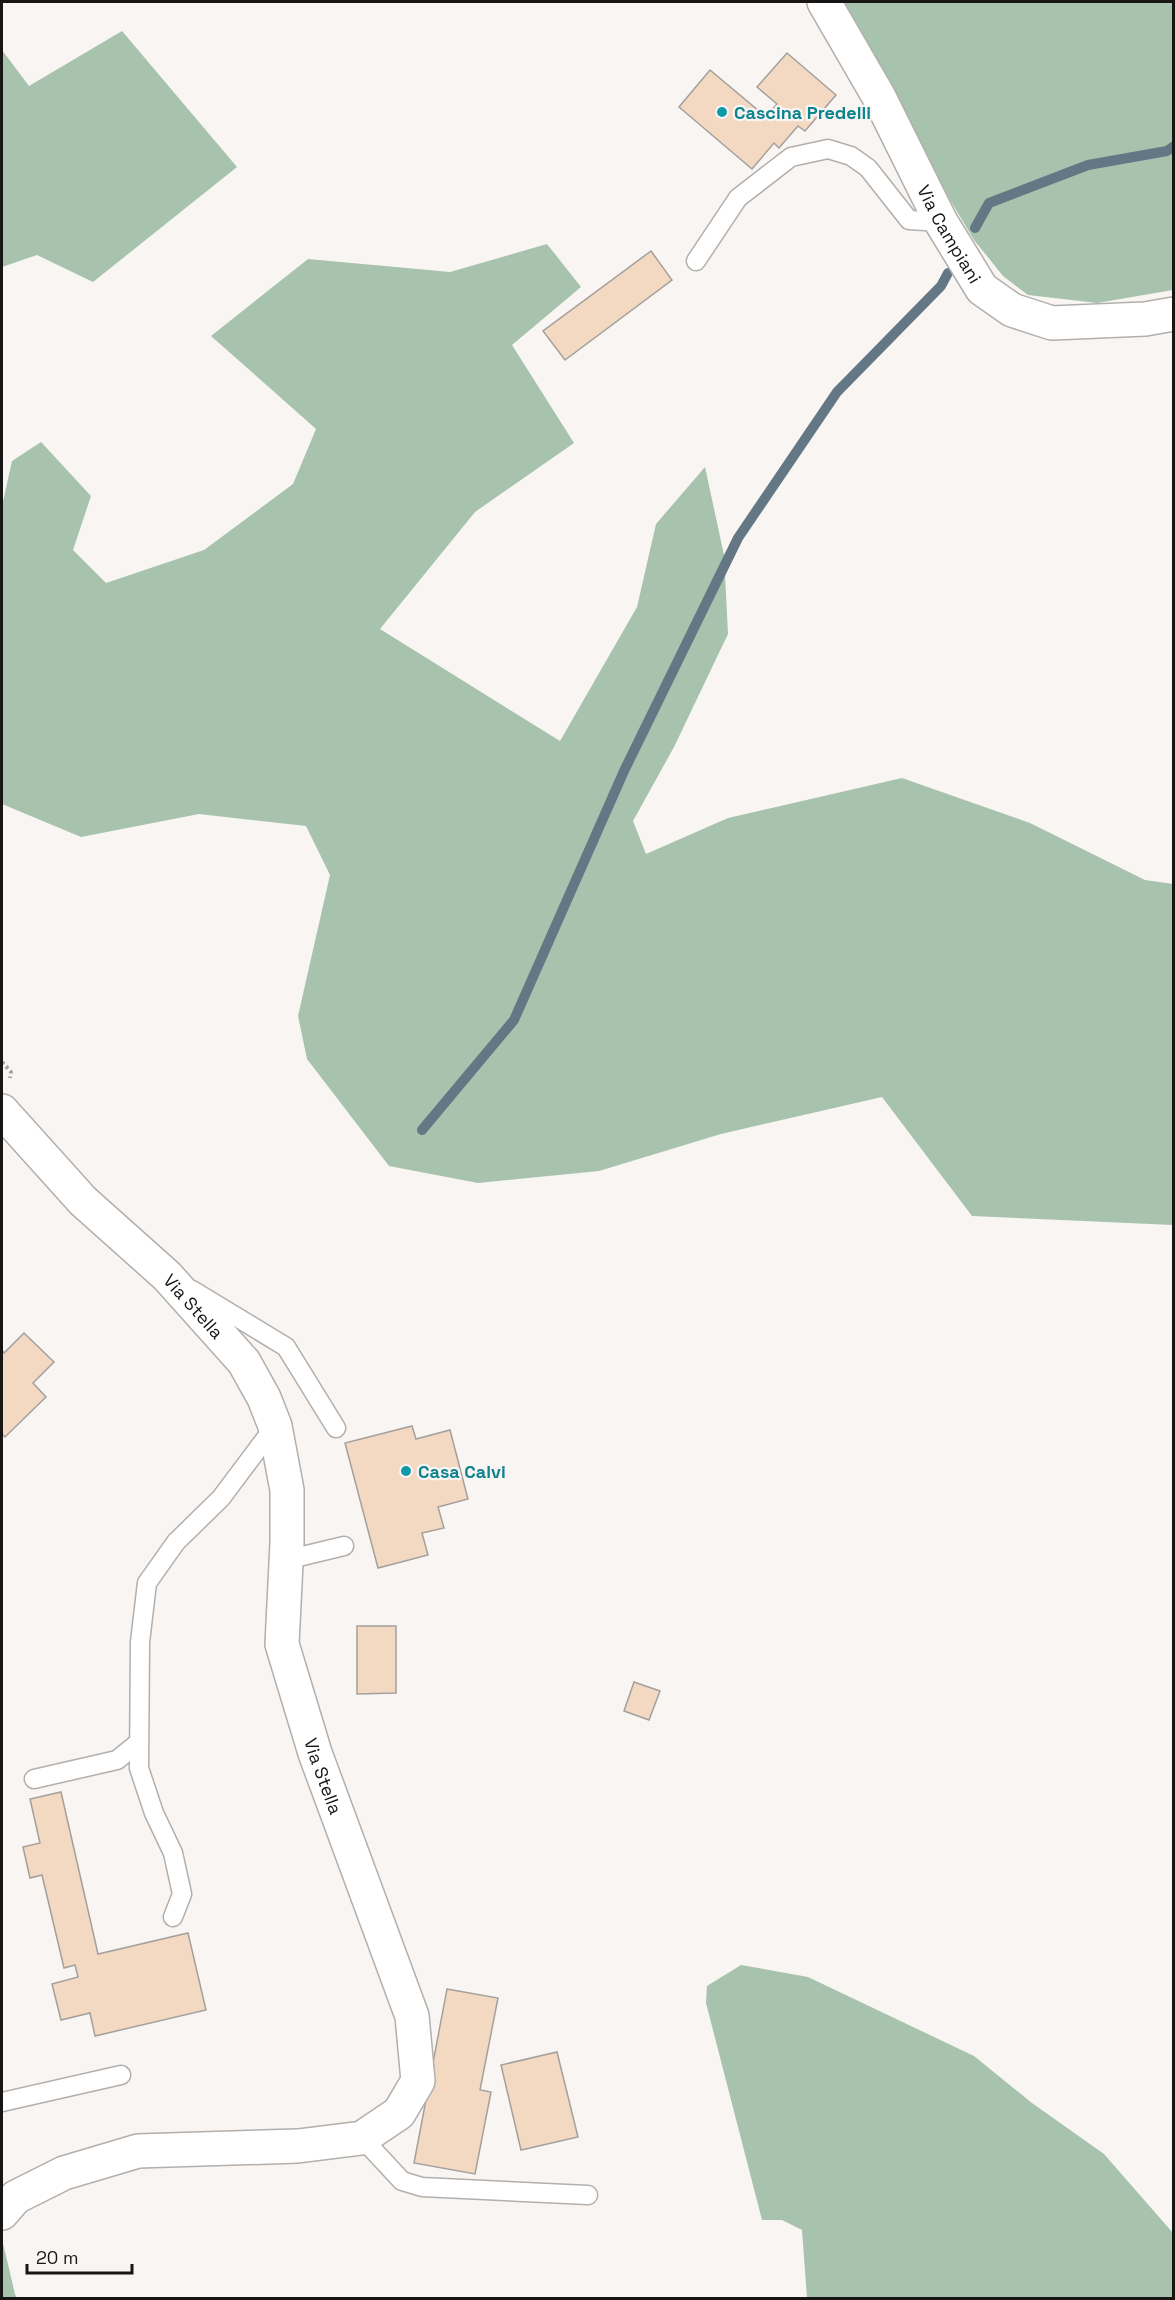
<svg xmlns="http://www.w3.org/2000/svg" width="1175" height="2300" viewBox="0 0 1175 2300" font-family="'Space Grotesk',sans-serif">
	<style>
		.forest { fill: #a7c3ad }
		.lines { fill: none; stroke-linecap: round; stroke-linejoin: round }
		.stream { stroke: #647785; stroke-width: 10 }
		.building { fill: #f3d9c2; stroke: #a3a09d; stroke-width: 1.5 }
		.lane-casing { stroke: #b2afac; stroke-width: 21 }
		.street-casing { stroke: #b2afac; stroke-width: 36 }
		.path { stroke: #a6a3a1; stroke-width: 4; stroke-dasharray: 3 3; stroke-linecap: butt }
		.lane { stroke: #fff; stroke-width: 18 }
		.street { stroke: #fff; stroke-width: 33 }
		.culture-dot { fill: #0f9aa8; stroke: #f9f5f2; stroke-width: 2 }
		.labels { text-anchor: middle; dominant-baseline: central; stroke-width: 4.5; stroke-linejoin: round; paint-order: stroke }
		.culture-label { font-size: 18px; font-weight: bold; fill: #0d838f; stroke: #f9f5f2; text-anchor: start }
		.street-label { font-size: 18px; fill: #171615; stroke: #f9f5f2 }
	</style>
	<rect width="100%" height="100%" fill="#f9f5f2"/>
	<path class="forest" d="M841,2H1173V290L1097,303L1028,295L1003,276L974,240L931,168Z
		M122,31L237,167L93,282L37,255L2,267V50L29,86Z
		M547,244L581,287L512,345L574,443L475,512L380,629L560,741L637,607L656,524L705,467L724,555L728,634L674,747L633,821L646,854L728,818L902,778L1030,823L1145,880L1173,884V1225L972,1216L882,1097L721,1134L599,1171L478,1183L389,1166L307,1059L298,1016L330,875L306,826L199,814L81,837L2,804V506L12,461L41,442L91,496L73,550L106,583L204,550L293,484L316,429L211,336L308,259L450,272Z
		M741,1965L808,1977L974,2056L1032,2103L1104,2154L1173,2233V2298H807L802,2230L782,2220H762L706,2003L707,1986Z
		M2,2239L15,2294L17,2298H2Z"/>
	<g class="lines">
		<path class="stream" d="M975,228L989,203L1088,165L1167,151L1174,146
			M422,1130L514,1020L624,771L738,538L837,392L941,286L948,273"/>
	</g>
	<path class="building" d="M787,53L836,95L805,131L798,126L779,148L774,143L752,169L679,107L710,70L766,117L777,104L757,87Z
		M651,251L672,280L565,360L543,331Z
		M24,1333L54,1362L33,1383L46,1397L5,1437L2,1434V1350L4,1353Z
		M412,1426L416,1439L450,1430L468,1499L438,1507L444,1528L422,1533L428,1555L378,1568L345,1443Z
		M357,1626H396V1693L357,1694Z
		M634,1682L660,1691L649,1720L624,1711Z
		M61,1792L98,1954L188,1933L206,2010L95,2036L90,2013L61,2020L52,1984L78,1977L75,1965L64,1968L42,1875L30,1878L23,1847L40,1843L30,1799Z
		M447,1989L498,1998L480,2090L491,2092L475,2174L414,2163Z
		M557,2052L578,2137L521,2150L501,2065Z"/>
	<g class="lines">
		<defs>
			<path id="lane" d="M696,261L738,198L791,157L828,149L851,156L868,168L909,220L941,222
				M192,1290L286,1347L336,1428
				M286,1560L344,1546
				M34,1779L117,1760L138,1743
				M173,1917L182,1894L173,1853L154,1813L139,1768L140,1642L147,1583L176,1542L221,1498L275,1426
				M2,2102L121,2075
				M362,2138L402,2181L422,2187L588,2195"/>
			<g id="street">
				<path id="s1" d="M824,2L879,97L941,222L982,289L1012,310L1052,323L1145,319L1174,314"/>
				<path id="s2" d="M2,1111L83,1201L167,1276L244,1362L264,1398L275,1426L287,1490V1543L282,1644L315,1753L412,2016L418,2081L399,2113L362,2138L298,2146L138,2151L64,2173L16,2197L2,2213"/>
			</g>
		</defs>
		<use href="#lane" class="lane-casing"/>
		<use href="#street" class="street-casing"/>
		<path class="path" d="M2,1062L11,1072L10,1078"/>
		<use href="#lane" class="lane"/>
		<use href="#street" class="street"/>
	</g>
	<g class="culture-dot">
		<circle cx="722" cy="112" r="6"/>
		<circle cx="406" cy="1471" r="6"/>
	</g>
	<g class="labels">
		<g class="culture-label">
			<text x="734" y="112">Cascina Predelli</text>
			<text x="418" y="1471">Casa Calvi</text>
		</g>
		<g class="street-label">
			<text stroke="none"><textPath href="#s1" startOffset="264">Via Campiani</textPath></text>
			<text stroke="none"><textPath href="#s2" startOffset="274">Via Stella</textPath></text>
			<text stroke="none"><textPath href="#s2" startOffset="778">Via Stella</textPath></text>
		</g>
	</g>
	<rect width="1175" height="2300" fill="none" stroke="#171615" stroke-width="6"/>
	<path d="M27 2264v9h105v-9" fill="none" stroke="#171615" stroke-width="3"/>
	<text x="36" y="2264" font-size="18" fill="#171615" stroke="#f9f5f2" stroke-width="4.5" paint-order="stroke">20 m</text>
</svg>
